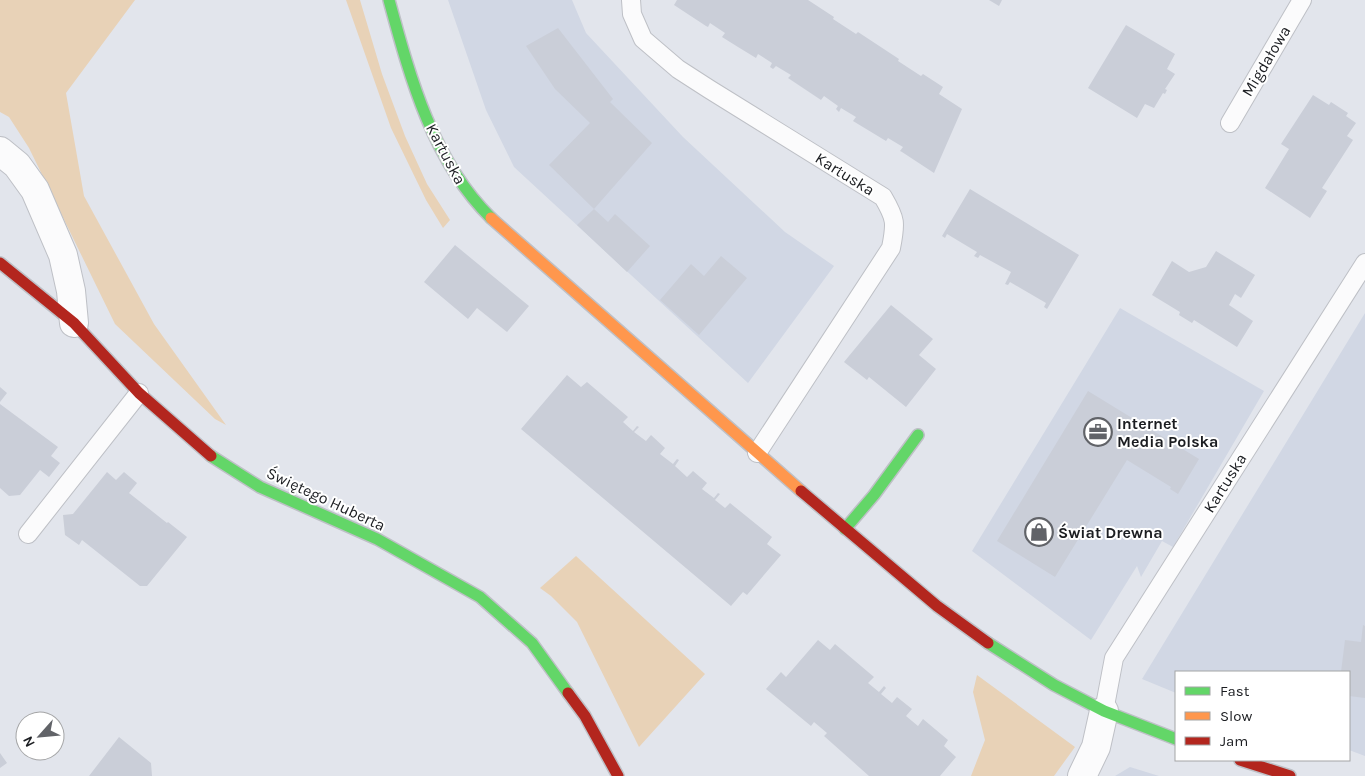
<svg xmlns="http://www.w3.org/2000/svg" width="1365" height="776" viewBox="0 0 1365 776" font-family="Karla,sans-serif">
	<style>
		.built { fill: #d1d7e4 }
		.green { fill: #e8d2b7 }
		.building { fill: #caced8 }
		.lines { fill: none; stroke-linecap: round; stroke-linejoin: round }
		.lane-casing { stroke: #bec0c6; stroke-width: 20 }
		.street-casing { stroke: #bec0c6; stroke-width: 30 }
		.fast-casing { stroke: #bec0c6; stroke-width: 14 }
		.slow-casing { stroke: #bec0c6; stroke-width: 14 }
		.jam-casing { stroke: #bec0c6; stroke-width: 14 }
		.lane { stroke: #fbfbfc; stroke-width: 18 }
		.street { stroke: #fbfbfc; stroke-width: 28 }
		.fast { stroke: #63d668; stroke-width: 11 }
		.slow { stroke: #ff974d; stroke-width: 11 }
		.jam { stroke: #b3261e; stroke-width: 11 }
		.labels { text-anchor: middle; dominant-baseline: central; stroke-width: 4; stroke-linejoin: round; paint-order: stroke }
		.street-label { font-size: 16px; fill: #1b1d21; stroke: #fff }
		.poi-label { font-size: 16px; font-weight: bold; fill: #1b1d21; stroke: #fff; text-anchor: start }
	</style>
	<rect width="100%" height="100%" fill="#e2e5ec"/>
	<path class="built" d="M448,0H572L586,33L683,137L785,232L834,266L748,383L514,167L486,110Z
		M1120,308L1264,391L1173,547L1162,541L1141,577L1137,566L1091,640L972,551Z
		M1365,313V756L1349,750V672H1176V693L1142,679Z
		M1130,767L1159,776H1115Z"/>
	<path class="green" d="M0,0H135L66,93L84,196L154,324L226,425L215,419L115,324L29,148L9,117L0,112Z
		M346,0H360L382,74L405,136L427,184L450,220L443,228L426,200L391,128Z
		M576,556L705,674L639,747L577,622L551,596L540,588Z
		M977,675L1075,747L1054,776H971L985,740L973,692Z"/>
	<path class="building" d="M677,0H808L834,17L833,19L856,34L858,32L899,59L898,61L921,76L923,74L943,87L939,94L962,109L934,173L902,152L900,151L903,147L888,138L886,141L853,121L856,117L841,108L839,112L836,109L838,106L824,96L821,100L788,78L791,75L776,66L773,69L770,67L772,63L758,54L756,58L738,47L722,37L725,33L710,23L708,27L706,26L674,5Z
		M989,0H1002L999,6Z
		M1126,25L1175,54L1167,69L1175,74L1165,89L1167,90L1165,94L1163,93L1154,108L1145,104L1137,118L1088,88Z
		M558,28L613,99L610,102L652,143L594,209L608,222L615,214L650,246L627,272L577,225L594,209L549,165L590,123L555,89L526,46Z
		M1313,95L1329,105L1331,102L1348,113L1346,116L1356,123L1347,136L1353,140L1322,188L1327,191L1310,218L1265,188L1289,149L1281,144Z
		M970,189L1079,255L1047,309L1044,307L1046,303L1010,282L1008,285L1005,284L1011,272L980,255L978,258L974,256L977,252L947,234L945,238L942,236Z
		M455,245L529,306L507,332L477,308L468,319L424,282Z
		M1216,251L1255,275L1241,298L1235,294L1229,305L1253,321L1237,347L1194,320L1192,323L1179,315L1180,312L1152,295L1172,261L1189,272L1206,267Z
		M721,256L747,278L699,335L660,300L691,264L704,276Z
		M891,305L933,339L919,355L936,369L906,407L869,377L867,380L844,362Z
		M567,375L581,387L587,382L628,417L623,422L633,431L637,426L639,427L634,432L646,441L651,435L665,448L660,454L673,464L677,459L679,460L675,466L687,477L693,471L707,483L702,489L714,498L718,493L720,494L715,500L725,508L730,503L772,537L767,544L781,555L747,595L743,592L731,606L521,429Z
		M0,387L7,393L0,402Z
		M1088,391L1199,459L1178,494L1170,489L1171,487L1127,460L1055,577L997,541Z
		M0,404L58,447L51,456L60,463L49,477L40,470L20,495L9,496L0,488Z
		M107,472L116,480L124,472L137,483L129,493L167,523L168,522L187,537L147,586H140L82,540L79,545L65,535L63,515L73,514Z
		M1363,625L1365,626V698L1349,696V672H1341L1345,640L1361,642Z
		M818,640L830,650L835,644L874,677L868,683L879,692L884,686L886,688L881,694L892,703L897,697L912,709L906,716L918,726L923,719L948,740L944,746L956,757L940,776H869L824,736L827,733L814,722L811,726L766,689L781,672L786,677Z
		M119,737L151,763L152,776H89Z
		M0,753L7,763L0,768Z"/>
	<g class="lines">
		<defs>
			<path id="lane" d="M631,0L632,14L643,39L678,69L709,89L883,197C896,219 896,223 891,248L757,453
				M1230,123L1302,0
				M28,534L139,393
				M1104,711L1114,658L1365,263"/>
			<path id="street" d="M0,151L17,165L35,190L63,255L71,291L74,323
				M1082,776L1096,747L1104,711"/>
			<path id="fast" d="M389,0C410,77 432,160 491,218
				M211,456L260,487L377,539L480,597L532,643L568,693
				M845,529L874,495L918,435
				M988,643L1054,685L1104,711L1176,739"/>
			<path id="slow" d="M491,218L801,491"/>
			<path id="jam" d="M0,263L74,323L139,393L211,456
				M801,491L937,606L988,643
				M568,693L585,716L618,776
				M1240,760L1290,776"/>
		</defs>
		<use href="#lane" class="lane-casing"/>
		<use href="#street" class="street-casing"/>
		<use href="#fast" class="fast-casing"/>
		<use href="#slow" class="slow-casing"/>
		<use href="#jam" class="jam-casing"/>
		<use href="#lane" class="lane"/>
		<use href="#street" class="street"/>
		<use href="#fast" class="fast"/>
		<use href="#slow" class="slow"/>
		<use href="#jam" class="jam"/>
	</g>
	<defs>
		<symbol id="office-ring" viewBox="-11 -11 22 22"><circle r="9.5" fill="#fff" stroke="#616368" stroke-width="1.5"/><path d="M-6-3h4V-5.5h4V-3h4V5H-6ZM-1-4.5V-3h2v-1.5ZM-6 0V1H6V0Z" fill="#616368"/></symbol>
		<symbol id="shop-ring" viewBox="-11 -11 22 22"><circle r="9.5" fill="#fff" stroke="#616368" stroke-width="1.5"/><path d="M-5-2.5h2.3a2.7 3.5 0 0 1 5.4 0H5L5.5 6h-11ZM-1.5-2.5h3a1.5 2.3 0 0 0-3 0Z" fill="#616368"/></symbol>
	</defs>
	<g fill-rule="evenodd">
		<use href="#office-ring" x="1082" y="416" width="32" height="32"/>
		<use href="#shop-ring" x="1023" y="516" width="32" height="32"/>
	</g>
	<g class="labels">
		<g class="street-label">
			<text transform="translate(1266 61) rotate(-59)">Migdałowa</text>
			<text transform="translate(446 154) rotate(62)">Kartuska</text>
			<text transform="translate(845 174) rotate(32)">Kartuska</text>
			<text transform="translate(1225 483) rotate(-58)">Kartuska</text>
			<text transform="translate(326 499) rotate(25)">Świętego Huberta</text>
		</g>
		<g class="poi-label">
			<text x="1117" y="423">Internet<tspan x="1117" dy="18">Media Polska</tspan></text>
			<text x="1058" y="532">Świat Drewna</text>
		</g>
	</g>
	<rect x="1175" y="671" width="175" height="90" fill="#ffffff" stroke="#a4a5a6"/>
	<rect x="1185" y="687" width="25" height="8" fill="#63d668" stroke="#a4a5a6"/>
	<text x="1220" y="696" font-size="15" fill="#1b1d21">Fast</text>
	<rect x="1185" y="712" width="25" height="8" fill="#ff974d" stroke="#a4a5a6"/>
	<text x="1220" y="721" font-size="15" fill="#1b1d21">Slow</text>
	<rect x="1185" y="737" width="25" height="8" fill="#b3261e" stroke="#a4a5a6"/>
	<text x="1220" y="746" font-size="15" fill="#1b1d21">Jam</text>
	<g transform="translate(40 736) rotate(243)"><circle r="24" fill="#ffffff" stroke="#a4a5a6"/>
	<path d="M0-4L9 19L0 12L-9 19Z" fill="#616368"/>
	<text y="-8" font-size="14" font-weight="bold" text-anchor="middle" fill="#1b1d21">N</text>
	</g>
</svg>
